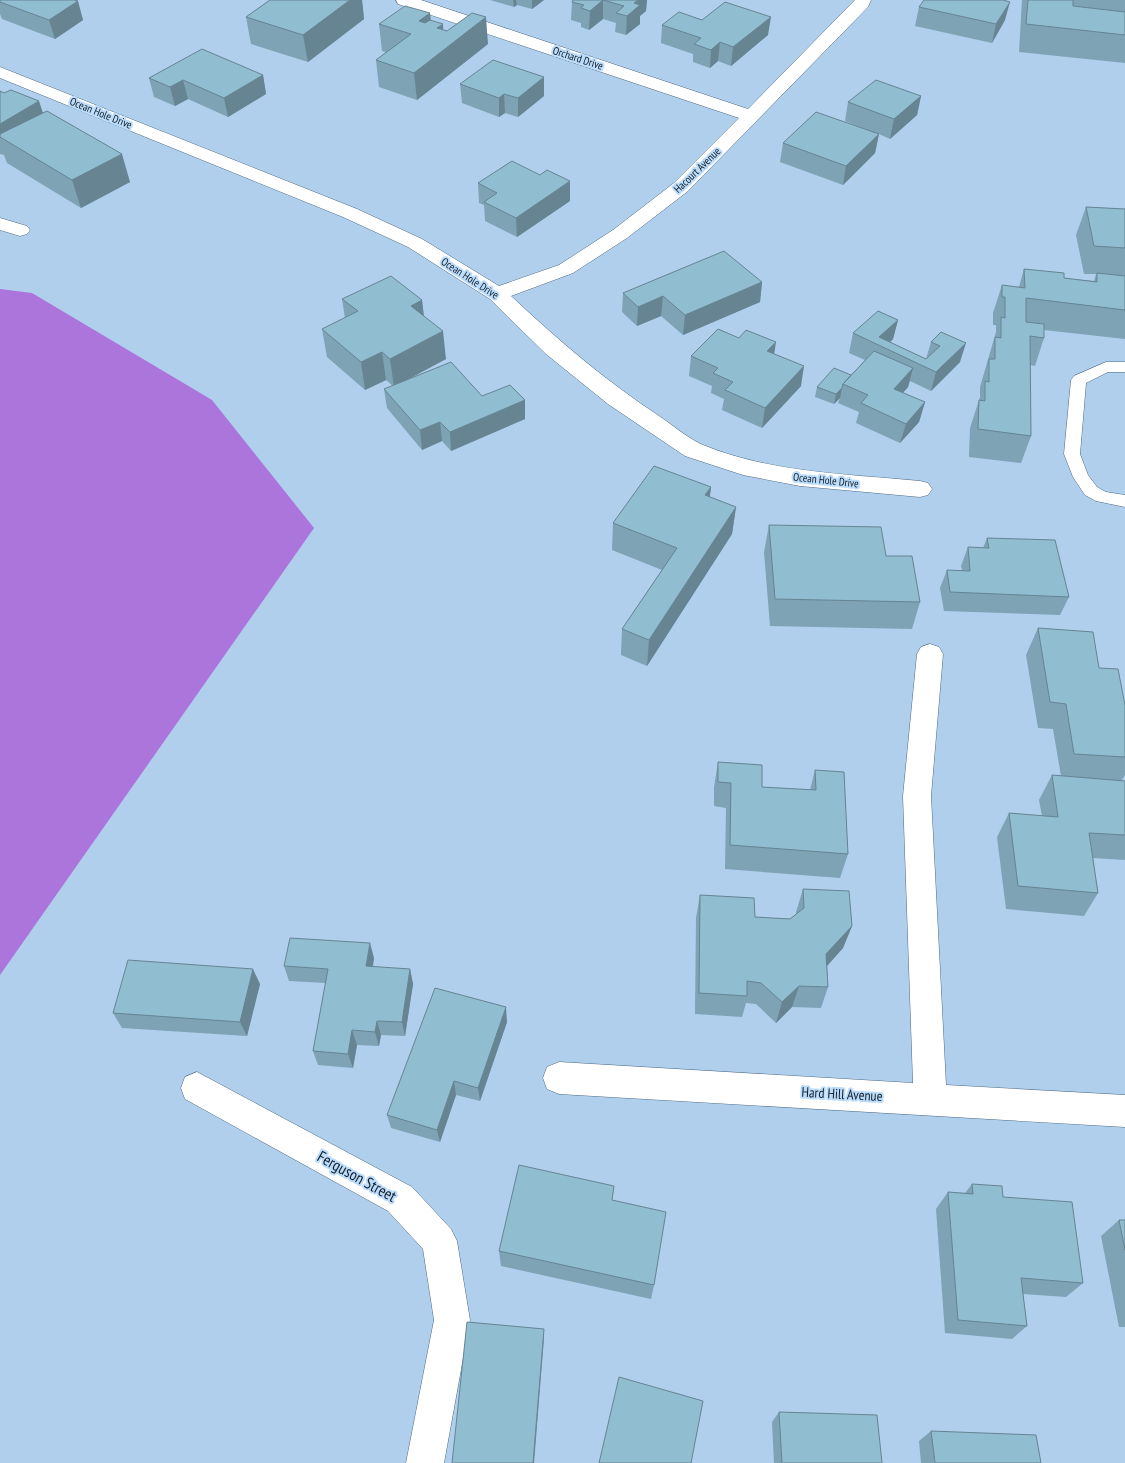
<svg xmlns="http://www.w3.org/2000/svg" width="1125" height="1463" viewBox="0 0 1125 1463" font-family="'PT Sans Narrow',sans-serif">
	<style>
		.forest { fill: #ac75dc }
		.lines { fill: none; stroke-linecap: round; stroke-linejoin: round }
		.service-casing { stroke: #4d6a85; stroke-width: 1 }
		.minor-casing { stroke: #4d6a85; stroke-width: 1 }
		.service { fill: #fff; fill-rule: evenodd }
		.minor { fill: #fff; fill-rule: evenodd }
		.wall { fill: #7da3b4 }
		.shaded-wall { fill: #668492 }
		.building { fill: #91bdd1; stroke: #668492 }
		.labels { text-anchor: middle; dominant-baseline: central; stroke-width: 4; stroke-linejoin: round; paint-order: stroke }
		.far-street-label { font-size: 11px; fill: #131f2a; stroke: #bcdcfb }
		.street-label { font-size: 14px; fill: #131f2a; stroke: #bcdcfb }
		.near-street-label { font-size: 16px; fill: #131f2a; stroke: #bcdcfb }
	</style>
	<rect width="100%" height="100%" fill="#afcfed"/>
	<path class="forest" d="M0,289L32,293L212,400L314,528L0,975Z"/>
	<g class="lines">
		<defs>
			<path id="service" d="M1106,362H1125V372H1108L1086,383L1080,454L1088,475L1097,487L1106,492L1125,495V507L1096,501L1085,495L1073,477L1064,454L1071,380L1074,376Z"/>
			<path id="minor" d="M396,0H421L748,109L855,0H871L868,7L688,191L627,238L573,273L511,296C559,341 607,382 662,418C675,427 689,439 703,445C772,473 847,474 920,481L928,483L932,489L928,495L920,497L800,486L743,475L685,456L608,404L546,354L490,299L408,247L343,217L0,78V67L357,209L422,239L499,286L559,265L613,230L674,183L739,118L398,4Z
				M0,218L27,226L30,230L27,234L20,236L0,230Z
				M930,644L939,647L943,654L931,796L946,1085L1125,1095V1127L559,1094L547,1089L543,1078L547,1067L559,1062L913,1083L903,796L917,654L921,647Z
				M197,1072L412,1187L451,1229L457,1241L470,1320L444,1463H406L434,1320L423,1249L388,1211L185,1099L181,1088L185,1077Z"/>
		</defs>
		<use href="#service" class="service-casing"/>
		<use href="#minor" class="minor-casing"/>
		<use href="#service" class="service"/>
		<use href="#minor" class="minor"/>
	</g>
	<path class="wall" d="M0,0H78L77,1L83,20L55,39L2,19L0,14Z
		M270,0H362L364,19L308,62L251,44L246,17Z
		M490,0H544L532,9L517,5L514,7Z
		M573,0H647L646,11L640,16V24L626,35L615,32L616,23L603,19L589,30L581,27V23L571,20L572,2Z
		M1022,0H1125V63L1019,52Z
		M919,7L1005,20L992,43L915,26Z
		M430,13L431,20L443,30L488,44L417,100L379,87L376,60L386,52L382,51L379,24Z
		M702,20L768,35L731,66L718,61L710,68L693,62V54L661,43L662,25Z
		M263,75L266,94L228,117L188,99L175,106L154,97L149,78Z
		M460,84L544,96L518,117L505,113L499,117L462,103Z
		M0,91L43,113L130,182L81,208L7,163L4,155L0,154Z
		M921,96L917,115L890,139L879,134L875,153L843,185L780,162L783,143L877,134L845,121L848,102Z
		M478,183L570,201L517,237L485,221L484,205L479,203Z
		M1086,207L1125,209V339L1044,330V338L1035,366L1030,365L1031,436L1021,463L969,457L970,428L980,397V387L996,332V325H993V313L1002,285L1019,287L1024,269L1064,278L1094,281L1096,274H1084L1076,235Z
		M762,282L760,302L683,335L661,316L637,326L622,312L623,293Z
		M342,299L422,300L424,316L446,359L404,381L482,396L525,400V419L451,451L442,441L422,450L387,408L384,389L393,386L386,380L365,390L327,357L322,329L345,318Z
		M898,320L893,339L890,342L926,359L931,342L941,332L960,362L931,391L910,381L908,387L903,393L925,402L919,422L900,443L856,423L859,412L838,403L840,398L834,404L815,397L817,387L851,375L865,360L849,353L853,333Z
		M774,354L801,386L762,428L722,410L724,399L711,393L712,386L689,376L691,356Z
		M711,487L710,497L736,507L732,534L647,666L621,655L622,629L662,570L612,550L613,523Z
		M769,525L886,556L920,602L912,629L770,626L764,552Z
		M987,538L1069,597L1060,615L944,611L940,588L947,570H962L961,566L968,547L983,548Z
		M1038,628L1099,668L1125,705V775L1122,780L1125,781V860L1093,858L1098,893L1084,916L1006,909L997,837L1009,813L1042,816L1039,800L1052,775L1061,776L1053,729L1038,728L1026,655Z
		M718,762L762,787L810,790L815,770L848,854L840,878L725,869L726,808L714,806V787Z
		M803,889L852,926L843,948L827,966L828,987L821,1008L792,1007L776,1023L756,1004L746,1003L742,1017L695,1014L696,918L700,895L755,917L790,919L796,914V912Z
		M374,958L373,967L410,969L413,984L405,1036L381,1035L379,1046L357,1045L353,1068L318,1065L313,1051L326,983L289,981L284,966Z
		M260,984L247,1036L122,1028L113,1013Z
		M507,1022L480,1101L456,1095L440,1142L391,1128L387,1115Z
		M972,1184L1003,1197L1083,1283L1066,1297L1023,1294L1027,1326L1012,1339L945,1333L936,1209L948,1192L965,1193Z
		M613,1200L654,1285L651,1299L501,1266L499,1251Z
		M1119,1220H1125V1327H1119L1101,1236Z
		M779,1412L882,1463H774L772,1422Z
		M931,1431L1041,1463H921L919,1441Z"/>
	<path class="shaded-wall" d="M350,0H362L364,19L308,62L303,35Z
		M513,0H516L517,5L514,7Z
		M532,0H544L532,9Z
		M603,0V19L589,30L590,11Z
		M638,0H647L646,11L640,16V24L626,35L627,16L634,3Z
		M78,1L83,20L55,39L49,20Z
		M1010,2L1005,20L992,43L996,24Z
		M430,13L432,40L419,21Z
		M486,17L488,44L417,100L414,73L437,28L443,24L444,49Z
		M771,17L768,35L731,66L733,47Z
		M720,42L718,61L710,68L711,50Z
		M263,75L266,94L228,117L224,98Z
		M544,77V96L518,117V98Z
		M183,80L188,99L175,106L170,87Z
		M504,94L505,113L499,117V98Z
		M921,96L917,115L890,139L894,119Z
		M39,101L48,128L0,137V124Z
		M879,134L875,153L843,185L846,166Z
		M122,154L130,182L81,208L72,180Z
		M570,181V201L517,237L516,218Z
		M762,282L760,302L683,335L685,315Z
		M663,296L661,316L637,326L638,307Z
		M422,300L425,328L411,306Z
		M898,320L893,339L884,348L879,337Z
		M443,331L446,359L394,387L390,359Z
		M776,342L773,362L767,351Z
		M966,343L960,362L931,391L936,372Z
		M382,352L386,380L365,390L361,362Z
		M804,366L801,386L762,428L765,408Z
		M913,368L908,387L889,408L894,389Z
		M842,388L840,398L834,404L836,394Z
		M525,400V419L451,451L450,432Z
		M925,402L919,422L900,443L906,424Z
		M440,422L442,441L422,450L420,430Z
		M711,487L707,514L705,495Z
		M736,507L732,534L647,666L649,640Z
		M852,926L843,948L818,976L826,954Z
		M370,943L374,958L370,981L366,966Z
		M253,969L260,984L247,1036L240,1022Z
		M410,969L413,984L405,1036L402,1022Z
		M799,986L792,1007L776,1023L782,1002Z
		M506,1007L507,1022L480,1101L478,1088Z
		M377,1021L381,1035L379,1046L375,1032Z
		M352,1030L357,1045L353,1068L348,1054Z
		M454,1081L456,1095L440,1142L437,1130Z
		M544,1329V1338L534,1463H533Z"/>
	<path class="building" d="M0,0H74L78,1L49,20L0,2Z
		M270,0H350L303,35L246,17Z
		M573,0H638L634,3L640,5L627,16L616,13L624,6L603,0L590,11L581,8L584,5L572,2Z
		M924,0H1003L1010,2L996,24L919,7Z
		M1028,0H1073V6L1125,12V35L1026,24Z
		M725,2L771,17L733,47L720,42L711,50L694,44L701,38L662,25L679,12L702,20Z
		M405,6L430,13L419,21L425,23L430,20L443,24L437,28L447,31L472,13L486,17L414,73L376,60L411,34L379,24Z
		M202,49L263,75L224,98L183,80L170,87L149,78Z
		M493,60L544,77L518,98L504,94L499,98L460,84Z
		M876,80L921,96L894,119L848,102Z
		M11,90L39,101L0,124V91L4,93Z
		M47,111L122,154L72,180L0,137V134Z
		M816,112L879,134L846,166L783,143Z
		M512,161L540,175L547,170L570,181L516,218L484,202L497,193L478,183Z
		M1086,207L1125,209V248L1094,246Z
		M724,251L762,282L685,315L663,296L638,307L623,293Z
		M1024,269L1064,273V278L1097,282V273L1125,276V310L1026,298V322L1044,324V338L1030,336L1031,436L978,429L979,400L985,401V381L989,382V359H995V337L1001,338V317L1005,318V297H1002V285L1025,288Z
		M391,276L422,300L411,306L443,331L390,359L382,352L361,362L322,329L358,311L342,299Z
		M878,311L898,320L879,337L926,359L940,346L931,342L941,332L966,343L936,372L853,333Z
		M718,329L739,338L746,330L776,342L767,351L804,366L765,408L725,390L733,382L713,373L718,368L691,356Z
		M874,351L913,368L894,389L925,402L906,424L861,403L868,395L843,384Z
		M451,362L482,396L510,385L525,400L450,432L440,422L420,430L384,389Z
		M834,368L851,375L843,384L842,388L836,394L817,387Z
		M654,466L711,487L705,495L736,507L649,640L622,629L677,548L613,523Z
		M769,525L881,527L886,556H912L920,602L775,599Z
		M987,538L1055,540L1069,597L950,592L947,570L970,571L968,547L989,548Z
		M1038,628L1093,632L1099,668L1118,669L1125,705V757L1074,754L1066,704L1050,702Z
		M718,762L762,765V787L816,790L815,770L844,772L848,854L730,845L731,783L718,782Z
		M1052,775L1125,781V835L1089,833L1098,893L1018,886L1009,813L1058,817Z
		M803,889L849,891L852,926L826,954L828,987L799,986L782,1002L761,983L747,981V996L699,993L700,895L754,898L755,917L790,919L804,908Z
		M290,938L370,943L366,966L410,969L402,1022L377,1021L375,1032L352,1030L348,1054L313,1051L328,969L284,966Z
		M128,960L253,969L240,1022L113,1013Z
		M435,988L506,1007L478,1088L454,1081L437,1130L387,1115Z
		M519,1165L614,1186L612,1200L666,1212L654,1285L499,1251Z
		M972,1184L1002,1186L1003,1197L1072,1202L1083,1283L1021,1278L1027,1326L958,1320L948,1192L973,1194Z
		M1119,1220H1125V1250Z
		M467,1322L544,1329L533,1463H452Z
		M619,1377L703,1401L691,1463H599Z
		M779,1412L877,1415L882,1463H782Z
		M931,1431L1036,1435L1041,1463H935Z"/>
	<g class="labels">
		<g class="far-street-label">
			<text transform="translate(578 58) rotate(18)">Orchard Drive</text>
			<text transform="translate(101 113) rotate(22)">Ocean Hole Drive</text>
			<text transform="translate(697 170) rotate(-44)">Hacourt Avenue</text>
			<text transform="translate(470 278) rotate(33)">Ocean Hole Drive</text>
			<text transform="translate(826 480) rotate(6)">Ocean Hole Drive</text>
		</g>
		<g class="street-label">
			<text transform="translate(842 1094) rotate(3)">Hard Hill Avenue</text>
		</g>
		<g class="near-street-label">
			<text transform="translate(357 1176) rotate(29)">Ferguson Street</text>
		</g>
	</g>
</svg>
